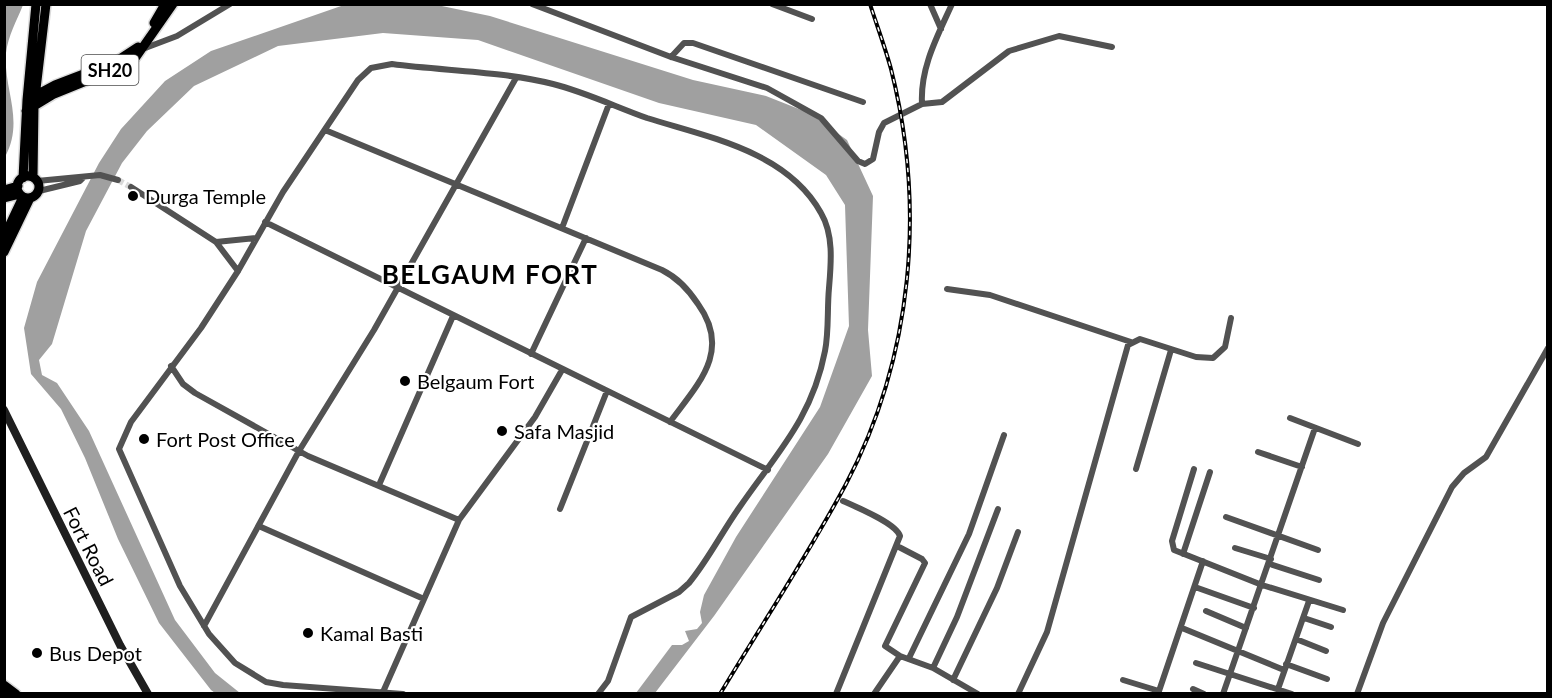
<svg xmlns="http://www.w3.org/2000/svg" width="1552" height="698" viewBox="0 0 1552 698" font-family="Lato,sans-serif">
	<style>
		.water { fill: #a0a0a0 }
		.lines { fill: none; stroke-linecap: round; stroke-linejoin: round }
		.street-tunnel { stroke: #d9d9d9; stroke-width: 6; stroke-dasharray: 6 3; stroke-linecap: butt }
		.primary-casing { stroke: #dbdbdb; stroke-width: 12 }
		.street { stroke: #525252; stroke-width: 6 }
		.secondary { stroke: #1f1f1f; stroke-width: 8 }
		.primary { stroke: #000; stroke-width: 9 }
		.rail-casing { stroke: #000; stroke-width: 4 }
		.rail { stroke: #fff; stroke-width: 1.5; stroke-dasharray: 4.5; stroke-linecap: butt }
		.poi-dot { fill: #000; stroke: #fff; stroke-width: 2 }
		.labels { text-anchor: middle; dominant-baseline: central; stroke-width: 4.5; stroke-linejoin: round; paint-order: stroke }
		.shield { fill: #fff; stroke: #4c4c4c; stroke-width: 1.5 }
		.shield-label { font-size: 18px; font-weight: bold; fill: #000 }
		.poi-label { font-size: 20px; fill: #000; stroke: #fff; text-anchor: start }
		.street-label { font-size: 20px; fill: #000; stroke: #fff }
		.district-label { font-size: 26px; font-weight: bold; letter-spacing: 1.5px; fill: #000; stroke: #fff }
	</style>
	<rect width="100%" height="100%" fill="#fff"/>
	<path class="water" d="M5,4L23,5C17,20 8,36 6,53C3,89 25,120 5,157Z
		M344,5H437L490,16L693,80L766,96L809,113L847,140L873,196L868,330L872,376L828,454L714,616L655,693H636L672,645H682L689,641L685,631L697,629L702,623L700,612L704,595L736,537L820,407L849,326L845,205L826,175L756,125L659,103L478,40L383,33L278,46L194,86L147,131L122,163L86,231L52,344L39,360L42,375L57,383L89,431L175,620L215,673L240,693H215L211,690L159,623L118,539L85,458L61,409L31,374L24,328L37,282L99,163L121,129L165,81L211,51Z"/>
	<g class="lines">
		<path class="street-tunnel" d="M118,180L131,187"/>
		<defs>
			<path id="primary" d="M154,23L165,4
				M27,100L55,85L115,62L138,47
				M26,111L54,94L123,66L136,57L173,4
				M17 187a11 11 0 1 1 22 0a11 11 0 1 1-22 0Z
				M33,177L34,106L46,4
				M23,178L27,100L36,4
				M4,190L18,186
				M4,198L20,194
				M4,237L23,197
				M4,252L30,198
				M4,685L16,694"/>
		</defs>
		<use href="#primary" class="primary-casing"/>
		<path class="street" d="M532,4L671,57L767,88L821,118L858,161L865,164L873,159L879,132L884,123L922,104L942,102L1009,51L1059,36L1112,47
			M772,4L812,19
			M930,4L941,29
			M140,50L177,36L230,4
			M671,57L684,43H693L863,102
			M922,104C920,68 937,37 952,4
			M325,130L662,270C678,278 688,289 698,304C732,351 698,384 670,422
			M37,181L100,175L118,180
			M131,187L216,242L238,271
			M39,191L80,181L84,177
			M265,222L768,470
			M562,228L609,104
			M216,242L256,238
			M947,289L990,295L1131,342
			M531,354L586,238
			M171,366L183,384L195,393L308,456L459,520
			M1290,418L1358,444
			M1258,452L1302,467
			M1136,469L1171,350
			M1194,469L1172,541L1174,550L1262,585L1343,610
			M379,485L453,316
			M560,509L607,391
			M1226,517L1318,550
			M261,527L424,599
			M897,546L922,559L925,563L885,646L900,656L933,668L978,694
			M1235,548L1271,559
			M1183,554L1210,472
			M1270,564L1319,580
			M1195,587L1254,608
			M1206,611L1246,628
			M1304,618L1331,627
			M204,626L299,451L374,330L516,78
			M1182,628L1284,670
			M1296,639L1326,651
			M909,658L969,534L1004,435
			M1196,663L1292,694
			M1286,664L1327,679
			M933,668L957,617L998,509
			M953,680L997,588L1018,532
			M1123,680L1159,691
			M1193,689L1204,694
			M1278,689L1309,601
			M383,692L459,520L535,417L562,370
			M403,694L283,685L266,682L235,663L209,634L180,586L119,449L131,422L201,328L238,271L283,192L358,80L371,68L392,64C445,71 501,71 553,84C585,92 616,107 647,118C707,137 787,151 821,213C834,235 831,264 829,288C827,309 829,331 825,351C812,419 776,454 739,508C722,532 708,560 689,583L679,592L631,617L608,681L598,694
			M836,694L900,536C896,523 856,507 843,501
			M874,694L900,656
			M1018,694L1047,632L1128,345L1140,339L1196,357L1213,358L1225,347L1231,318
			M1158,694L1203,561
			M1223,694L1315,428
			M1357,694L1383,623L1452,487L1464,473L1486,457L1548,348"/>
		<path class="secondary" d="M4,410L120,645L148,694"/>
		<use href="#primary" class="primary"/>
		<defs>
			<path id="rail" d="M720,694C762,624 808,555 846,484C913,357 926,207 891,69C885,47 877,26 870,4"/>
		</defs>
		<use href="#rail" class="rail-casing"/>
		<use href="#rail" class="rail"/>
	</g>
	<g class="poi-dot">
		<circle cx="133" cy="196" r="6"/>
		<circle cx="405" cy="381" r="6"/>
		<circle cx="502" cy="431" r="6"/>
		<circle cx="144" cy="439" r="6"/>
		<circle cx="308" cy="633" r="6"/>
		<circle cx="37" cy="653" r="6"/>
	</g>
	<g class="labels">
		<rect class="shield" x="81.5" y="55" width="57" height="30" rx="4.5"/>
		<g class="shield-label">
			<text x="110" y="70">SH20</text>
		</g>
		<g class="poi-label">
			<text x="145" y="196">Durga Temple</text>
			<text x="417" y="381">Belgaum Fort</text>
			<text x="514" y="431">Safa Masjid</text>
			<text x="156" y="439">Fort Post Office</text>
			<text x="320" y="633">Kamal Basti</text>
			<text x="49" y="653">Bus Depot</text>
		</g>
		<g class="street-label">
			<text transform="translate(89 546) rotate(63)">Fort Road</text>
		</g>
		<g class="district-label">
			<text x="490" y="274">BELGAUM FORT</text>
		</g>
	</g>
	<rect width="1552" height="698" fill="none" stroke="#000000" stroke-width="12"/>
</svg>
